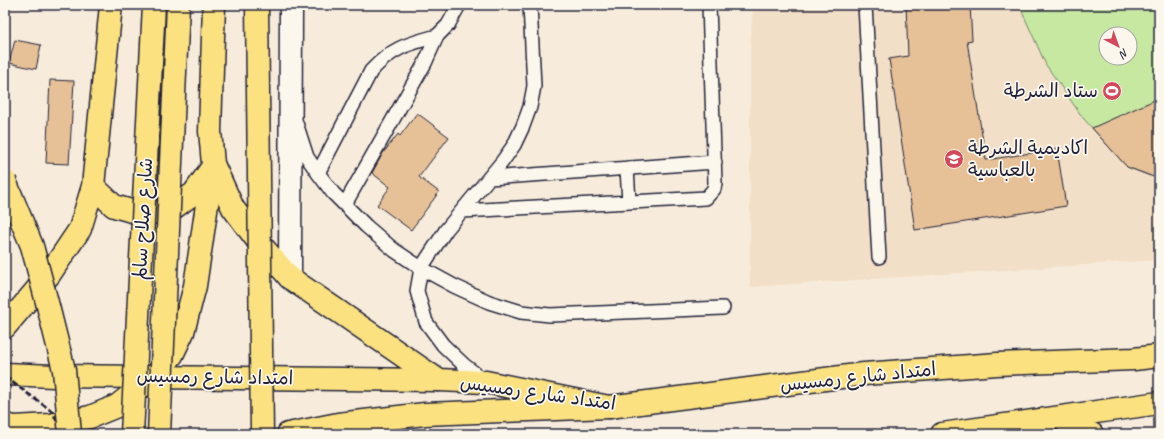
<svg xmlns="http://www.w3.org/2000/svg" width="1164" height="439" viewBox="0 0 1164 439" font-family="Caveat,'Playpen Sans Arabic',sans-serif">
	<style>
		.built { fill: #f2dfc7; fill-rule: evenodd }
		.green { fill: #c6e8a1; stroke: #74856e; fill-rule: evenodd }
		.building { fill: #e6c197; stroke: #22223b }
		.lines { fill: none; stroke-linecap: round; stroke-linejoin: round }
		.lane-casing { stroke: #22223b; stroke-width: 16 }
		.street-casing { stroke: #22223b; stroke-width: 25 }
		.primary-casing { stroke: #22223b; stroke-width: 25 }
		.highway-casing { stroke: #22223b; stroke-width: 25 }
		.lane { stroke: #fbf7ec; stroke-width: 13 }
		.street { stroke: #fbf7ec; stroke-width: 22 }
		.primary { stroke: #fbe180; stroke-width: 22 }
		.highway { stroke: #fbe180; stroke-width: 22 }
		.rail { stroke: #22223b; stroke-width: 3; stroke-dasharray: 6 3; stroke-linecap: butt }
		.highway-bridge-casing { stroke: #22223b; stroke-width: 25; stroke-linecap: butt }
		.highway-bridge { stroke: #fbe180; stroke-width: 22 }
		.labels { text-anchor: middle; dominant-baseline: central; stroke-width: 3.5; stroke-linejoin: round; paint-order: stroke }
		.poi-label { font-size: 19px; fill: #22223b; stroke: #fbf7ec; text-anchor: end }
		.street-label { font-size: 19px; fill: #22223b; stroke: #fbf7ec }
	</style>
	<rect width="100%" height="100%" fill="#f7ecdb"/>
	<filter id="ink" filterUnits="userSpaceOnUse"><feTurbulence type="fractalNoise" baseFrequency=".025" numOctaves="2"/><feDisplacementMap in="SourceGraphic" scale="8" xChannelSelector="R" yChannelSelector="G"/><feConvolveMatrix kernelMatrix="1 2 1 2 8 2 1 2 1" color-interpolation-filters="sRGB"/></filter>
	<g filter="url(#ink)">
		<path class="built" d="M753,5H1159V260L750,287V50ZM1106,34H1130V58H1106Z"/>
		<path class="green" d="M1019,5H1159V172L1150,176L1127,167L1083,118L1046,65ZM1106,34H1130V58H1106Z"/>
		<path class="building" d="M906,5H970L972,40L967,41L986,160L1057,149L1066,206L915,230L889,59L908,56Z
			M15,40L41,45L36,69L9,63Z
			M50,80L74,81L69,164L46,163Z
			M1159,98V179L1127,167L1092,128Z
			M417,113L449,137L419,177L439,192L411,230L377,205L390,187L372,173L383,153L398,134L400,136Z"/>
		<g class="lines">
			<defs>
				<path id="lane" d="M865,5L879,257
					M296,123L307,157L318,173L333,193L366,226L394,250L421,268L454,286L489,302L521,312L550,315L723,308
					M627,168L629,202
					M318,173L371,71C393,47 408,44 437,36
					M489,178L715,162
					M345,204L425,63L437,36L448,25L459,5
					M462,211L706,198L714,189L715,183L709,5
					M485,381L464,365L443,345L426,322L417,291L421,268L446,230L502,162L514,145L523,126L530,107L534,86L530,5"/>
				<path id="street" d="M290,278L291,5"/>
				<path id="primary" d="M5,374L54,376L438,380L486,382L609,407L864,374L997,364L1134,359L1159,356
					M1060,418L1085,432L1092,434
					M942,434L1159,403"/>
				<path id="highway" d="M214,5L210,131L213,164L233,208L260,244L290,278L438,380
					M93,186L114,206L142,214L171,210L194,193L211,169
					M5,327L49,275L80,229L93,186L111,5
					M5,425L15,427L50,425L90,417L117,406L155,376L172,355L183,332L195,286L213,164
					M288,434L338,424L425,414L609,407"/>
			</defs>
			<use href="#lane" class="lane-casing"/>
			<use href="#street" class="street-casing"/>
			<use href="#primary" class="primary-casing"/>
			<use href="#highway" class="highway-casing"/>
			<use href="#lane" class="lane"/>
			<use href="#street" class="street"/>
			<use href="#primary" class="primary"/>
			<use href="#highway" class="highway"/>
			<path class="rail" d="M5,377L53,412L58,424L70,434"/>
			<defs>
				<path id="highway-bridge" d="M257,5L262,434
					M5,181L32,246L48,306L64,370L70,434
					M132,434L154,5
					M159,434L178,5"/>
			</defs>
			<use href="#highway-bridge" class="highway-bridge-casing"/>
			<use href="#highway-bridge" class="highway-bridge"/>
		</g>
	</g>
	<defs>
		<symbol id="stadium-disc" viewBox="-11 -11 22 22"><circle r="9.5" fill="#d1495b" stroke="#fbf7ec"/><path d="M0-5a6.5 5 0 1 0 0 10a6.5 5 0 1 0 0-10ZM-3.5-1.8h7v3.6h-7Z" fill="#fff"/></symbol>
		<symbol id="university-disc" viewBox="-11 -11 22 22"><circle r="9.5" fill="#d1495b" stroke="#fbf7ec"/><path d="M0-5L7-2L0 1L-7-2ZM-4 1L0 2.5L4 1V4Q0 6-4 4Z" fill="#fff"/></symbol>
	</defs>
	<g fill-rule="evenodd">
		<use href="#stadium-disc" x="1101" y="80" width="22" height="22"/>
		<use href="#university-disc" x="943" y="148" width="22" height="22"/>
	</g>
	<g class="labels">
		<g class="poi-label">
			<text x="1098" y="91">ستاد الشرطة</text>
			<text x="968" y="148" text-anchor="start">اكاديمية الشرطة<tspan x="968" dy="22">بالعباسية</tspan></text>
		</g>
		<g class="street-label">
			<text transform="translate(143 219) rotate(-87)">شارع صلاح سالم</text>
			<text transform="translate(215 377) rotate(1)">امتداد شارع رمسيس</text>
			<text transform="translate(858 377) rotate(-6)">امتداد شارع رمسيس</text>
			<text transform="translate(538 393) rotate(8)">امتداد شارع رمسيس</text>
		</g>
	</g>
	<rect width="1164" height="439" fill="none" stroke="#fbf7ec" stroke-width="20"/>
	<rect x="10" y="10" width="1144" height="419" fill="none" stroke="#22223b" stroke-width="1.5" filter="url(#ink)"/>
	<g transform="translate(1118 46) rotate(139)"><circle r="19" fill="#fbf7ec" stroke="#a4a2a5"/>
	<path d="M0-3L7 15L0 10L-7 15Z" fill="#d1495b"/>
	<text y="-6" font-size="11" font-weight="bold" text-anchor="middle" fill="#22223b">N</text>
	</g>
</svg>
